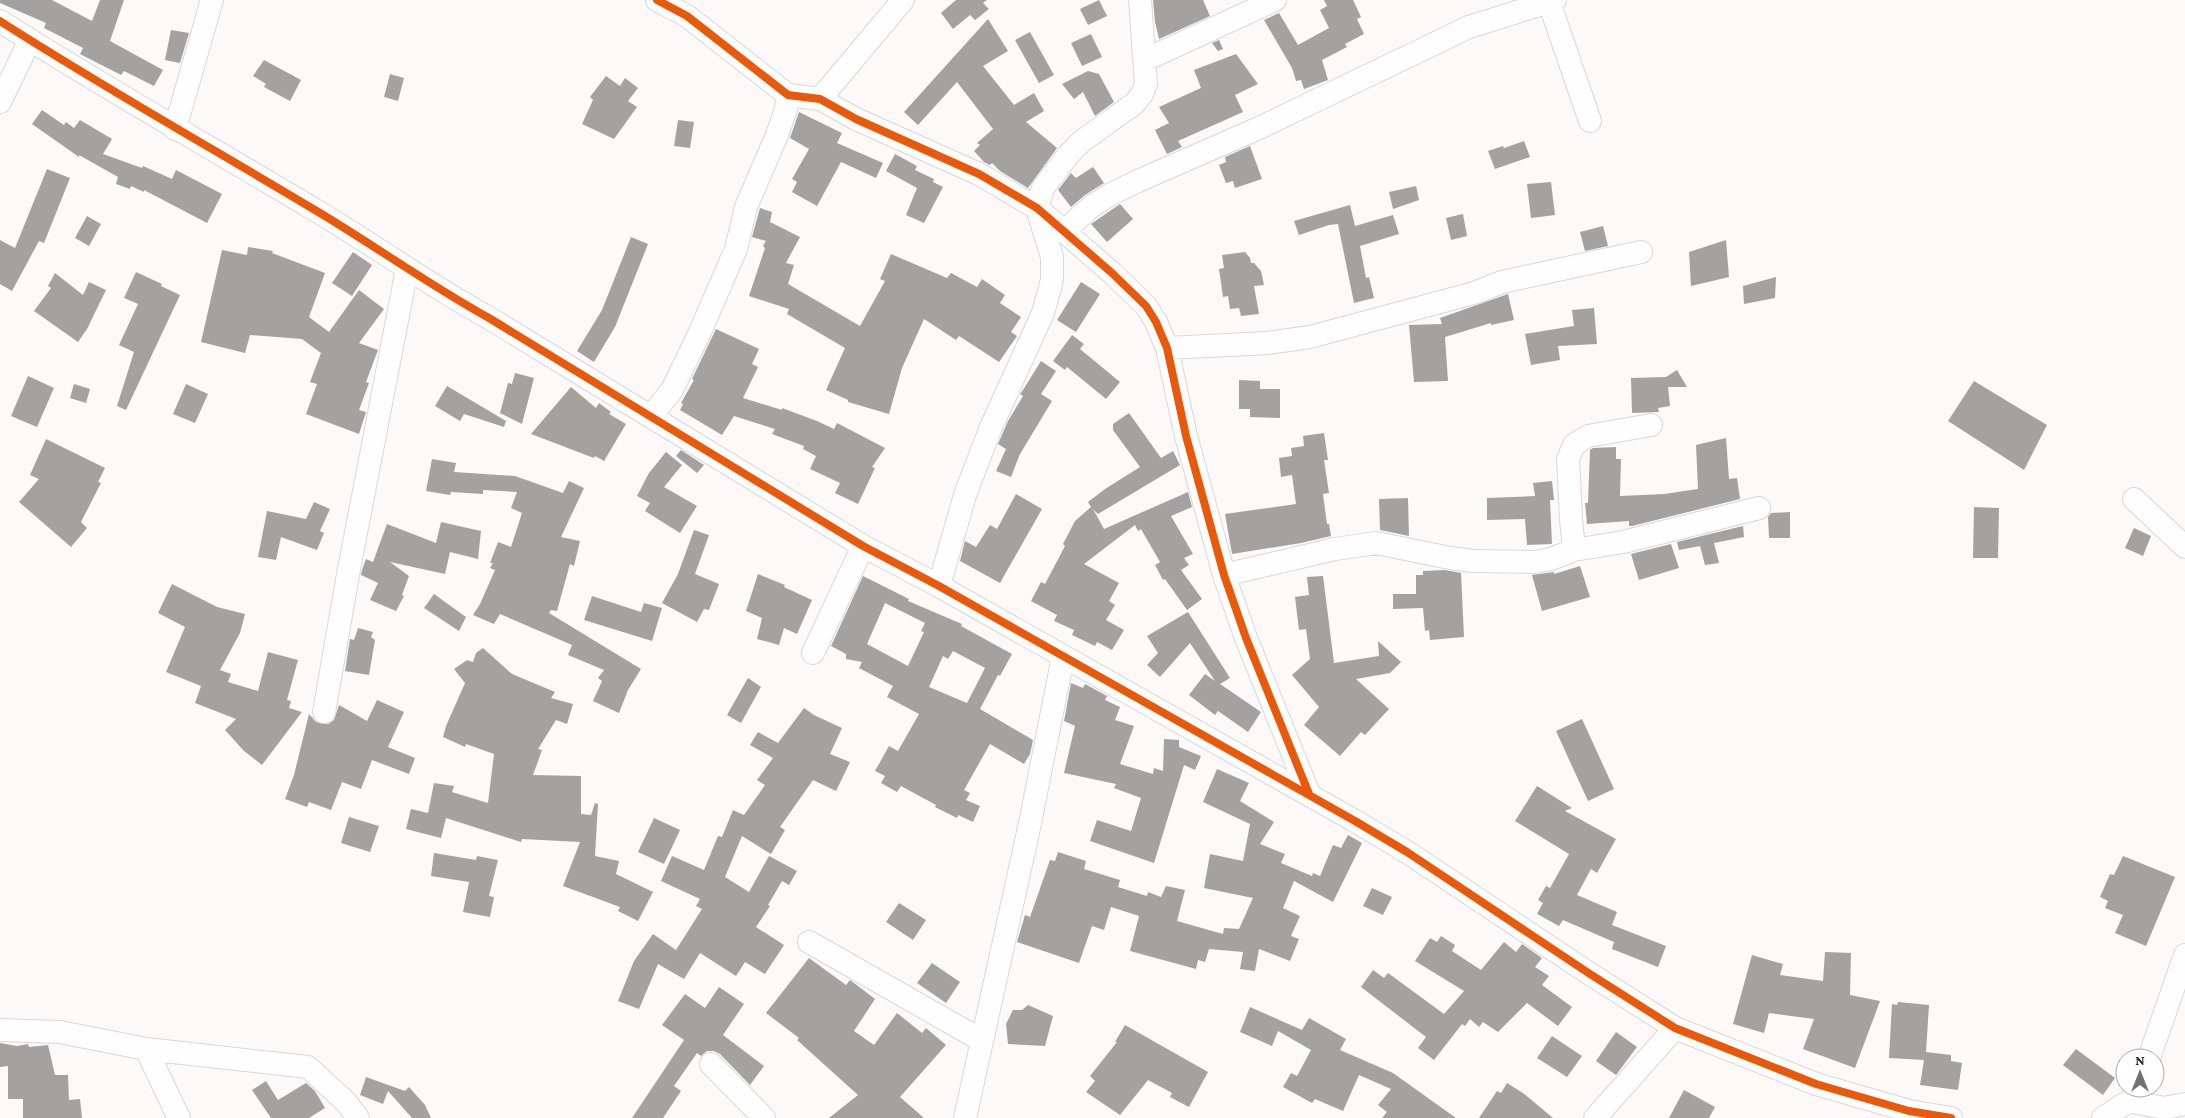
<svg xmlns="http://www.w3.org/2000/svg" width="2185" height="1118" viewBox="0 0 2185 1118" font-family="'Crimson Pro',serif">
	<style>
		.building { fill: #a3a2a1; fill-rule: evenodd }
		.lines { fill: none; stroke-linecap: round; stroke-linejoin: round }
		.minor-casing { stroke: #d9d7d7; stroke-width: 24 }
		.minor { stroke: #fffefe; stroke-width: 22 }
		.cycleway-casing { stroke: #fff; stroke-width: 11 }
		.cycleway { stroke: #e8590c; stroke-width: 8 }
	</style>
	<rect width="100%" height="100%" fill="#fcf9f8"/>
	<path class="building" d="M0,0H52L92,21L100,0H124L110,41L163,70L154,86L124,71L121,75L80,54L83,48L44,28L46,23L0,3Z
		M956,0H987L983,3L989,9L975,20L970,15L953,29L941,13Z
		M1099,0L1107,16L1088,25L1080,9Z
		M1153,0H1203L1210,16L1159,39L1155,22Z
		M1324,0H1353L1361,17L1357,19L1364,34L1345,44L1347,47L1322,60L1328,80L1304,89L1301,80L1296,81L1292,68L1264,20L1279,13L1298,45L1329,28L1320,10L1327,6Z
		M988,19L1008,51L983,66L1014,105L1034,93L1044,111L1026,122L1057,148L1028,188L1000,171L992,163L990,165L984,162L974,151L980,145L977,143L993,129L957,82L918,125L904,112Z
		M171,30L189,33L180,63L165,60Z
		M1030,32L1054,75L1039,83L1015,40Z
		M1091,34L1102,57L1082,66L1071,43Z
		M1219,40L1223,49L1218,51L1212,43Z
		M1236,54L1258,84L1235,95L1243,112L1178,141L1182,147L1167,154L1155,130L1169,123L1159,107L1201,88L1194,70Z
		M264,60L301,80L290,101L264,87L266,84L253,76Z
		M1088,71L1099,74L1114,102L1095,116L1083,92L1074,99L1062,84Z
		M390,74L404,78L398,101L384,97Z
		M606,76L620,86L625,78L638,88L628,101L637,107L614,139L582,124L593,100L590,97Z
		M42,110L64,125L66,122L74,128L80,120L112,139L103,154L142,168L143,166L172,179L176,170L222,194L207,223L144,190V192L131,186L130,189L116,184L118,177L79,155V157L32,124Z
		M799,112L842,133L837,143L883,163L876,178L841,162L817,206L792,192L797,182L792,179L809,149L790,138Z
		M678,120L694,122L690,148L674,146Z
		M1524,141L1530,157L1495,169L1488,151L1503,146L1504,148Z
		M1250,146L1262,179L1235,188L1233,181L1226,183L1219,165L1226,162L1225,157Z
		M895,154L917,166L915,170L934,179L933,182L943,187L924,223L906,215L917,188L886,171Z
		M1093,167L1104,183L1085,195L1071,207L1058,190L1071,173L1076,178Z
		M47,169L70,178L44,243L39,241L12,291L0,284V240L15,248Z
		M1551,182L1555,215L1531,218L1527,184Z
		M1416,186L1419,200L1393,209L1389,192Z
		M1120,204L1133,219L1107,242L1091,224Z
		M1350,205L1355,226L1393,215L1399,234L1360,246L1366,278L1369,277L1374,298L1354,303L1338,224L1329,225L1299,235L1294,221Z
		M760,208L772,212L770,222L800,237L786,263L794,265L788,284L860,326L885,281L880,279L891,254L947,278L951,273L977,287L982,279L1005,295L1000,303L1021,317L1011,332L1017,336L999,362L959,336L956,340L924,319L902,368L889,414L848,402V400L826,390L845,348L787,314L789,309L749,296L765,248L763,246L766,241L752,237Z
		M1463,214L1467,236L1451,240L1446,218Z
		M87,216L101,224L89,246L75,238Z
		M1603,226L1608,246L1585,251L1580,232Z
		M631,237L648,244L615,327L594,362L577,351L602,310Z
		M1726,240L1729,277L1691,286L1689,252Z
		M248,247L273,251L272,253L325,273L309,317L329,332L359,290L384,309L359,343L378,350L366,382L369,383L359,410L366,412L359,434L306,414L317,384L310,382L321,353L302,339L250,335L245,353L201,342L222,250L247,255Z
		M353,252L372,265L352,296L332,283Z
		M1245,252L1250,258L1251,263H1254L1261,271L1264,285L1254,286L1259,314L1241,316L1239,308L1230,309L1228,296L1223,297L1219,269L1224,268L1222,255Z
		M136,272L162,284L161,286L180,295L126,410L117,406L134,352L119,345L138,304L124,298Z
		M55,273L83,295L89,282L106,290L87,329L78,342L34,311L51,288L48,286Z
		M1776,277L1775,298L1744,304L1743,286Z
		M1081,282L1100,294L1076,332L1057,320Z
		M1508,294L1514,320L1491,325V323L1445,337L1448,381L1414,382L1409,325L1442,324L1440,318Z
		M1594,308L1597,344L1558,346L1560,360L1531,365L1525,334L1574,326L1572,310Z
		M716,329L759,349L752,364L758,367L743,398L782,410V408L817,421L834,429L837,423L885,448L872,467L875,468L858,504L835,493L840,483L810,469L816,456L803,449L804,446L772,434L775,429L734,416L722,435L680,410L683,404L681,403L694,380L692,379Z
		M1072,335L1084,344L1080,349L1120,382L1106,399L1067,367L1065,370L1053,361Z
		M1041,361L1056,371L1041,394L1052,401L1020,454L1011,477L996,471L1006,449L998,444L1008,421L1023,396L1020,394L1023,390Z
		M1677,370L1687,387H1668L1670,406L1658,408L1659,412L1632,413L1631,378L1666,377Z
		M515,373L534,378L522,424L500,413L508,383L512,384Z
		M28,376L54,388L37,427L11,416Z
		M1239,380L1260,381V389H1280V418L1250,417V409H1239Z
		M1974,381L2047,425L2024,470L1948,421Z
		M74,384L90,389L86,403L70,398Z
		M186,384L208,394L195,423L173,414Z
		M447,386L506,421L504,427L464,414L460,421L435,406Z
		M571,387L596,408L599,403L611,412L609,414L626,424L604,461L595,456L594,458L531,434Z
		M1129,413L1161,458L1173,451L1180,465L1098,514L1093,509L1104,529L1188,492L1192,507L1171,516L1193,554L1184,558L1189,565L1181,570L1202,599L1187,610L1165,579L1163,580L1155,565L1160,562L1141,529L1138,531L1135,525L1084,564L1119,583L1109,601L1115,605L1106,620L1124,630L1112,650L1097,642L1095,646L1072,635L1074,630L1054,621L1057,615L1031,601L1041,582L1045,584L1065,546L1063,544L1075,521L1091,507L1088,502L1105,489L1140,467L1113,430V424Z
		M1324,433L1328,460H1324L1329,493L1323,494L1327,524H1329L1331,536L1301,543L1232,554L1225,514L1296,504L1292,475L1281,477L1279,458L1292,456L1291,448L1304,446L1303,436Z
		M1726,438L1729,479L1737,478L1740,499L1632,526H1629V521L1587,524L1585,503H1588L1590,450L1593,448L1616,447V459H1621L1620,496L1664,494L1698,489L1696,445Z
		M46,439L105,468L98,482L101,483L81,522L87,528L71,547L19,502L39,479L30,475Z
		M681,450L704,465L697,473L676,456Z
		M666,452L682,465L664,487L697,506L680,533L645,511L650,503L637,496L649,473Z
		M432,459L456,463L454,472L515,476L563,493L569,481L584,488L561,537L580,541L574,566L570,564L557,611L551,610L549,613L641,669L628,690L619,713L593,701L602,681L598,678L604,670L568,655L572,645L500,614L494,624L473,615L480,604L495,570L490,568L493,563H490L498,542L511,547L522,513L511,508L517,492L483,490V494L451,492L450,495L426,491Z
		M1552,481L1554,500H1550L1552,544L1527,545L1525,519L1487,520V498L1535,496L1533,483Z
		M1016,494L1042,509L1000,583L960,561L965,541L976,547L990,525L997,529Z
		M1408,498L1409,536L1380,530L1379,499Z
		M314,502L330,509L320,531L324,533L317,550L281,537L276,560L258,557L267,511L306,519Z
		M1974,507L1999,508L1998,558H1973Z
		M1790,512V538H1769L1768,517L1771,513Z
		M441,522L481,531L478,559L450,552L445,574L390,562L409,576L402,595L404,596L396,611L370,600L378,583L361,575L362,570L366,559L373,562L387,524L436,543Z
		M1743,526L1744,537L1714,543L1719,563L1705,565L1700,546L1679,550L1677,542Z
		M2134,528L2151,536L2143,556L2125,548Z
		M694,530L709,535L695,574L719,584L709,610L704,609L697,622L662,603L678,574Z
		M1671,544L1679,568L1639,580L1631,554Z
		M1580,566L1590,597L1542,611L1532,575L1554,572V574Z
		M1445,570L1461,573L1464,637L1430,640L1429,630L1425,631L1423,608L1393,609V594H1416V575H1423V571Z
		M758,574L785,585L784,587L812,600L797,634L784,628L779,645L757,639L762,618L746,611Z
		M863,576L909,599L908,601L962,624L961,626L1012,654L1000,676L998,675L980,709L1033,740L1030,754L1024,764L990,744L964,790L970,793L966,800L980,806L973,822L958,815L957,818L935,807L936,805L901,786L897,792L881,783L885,776L875,771L889,746L898,751L919,714L887,697L893,686L859,668L862,662L846,659V654L831,646ZM885,603L925,623L921,631L924,632L908,666L867,644ZM953,651L985,668L967,703L929,687L943,656L948,659Z
		M1323,576L1334,663L1379,656L1378,641L1401,662L1390,673L1356,679L1389,709L1365,735L1361,732L1340,756L1304,725L1319,707L1292,675L1310,659L1306,629L1299,630L1295,597L1309,595L1307,577Z
		M172,584L217,607L245,614L240,633L220,670L231,674L228,682L258,691L268,652L298,660L287,700L291,701L289,708L302,712L262,765L244,751L225,730L236,719L195,703L201,686L166,672L185,627L158,613Z
		M434,594L466,617L459,631L424,608Z
		M592,596L641,612L644,603L662,608L652,641L584,620Z
		M1188,612L1230,678L1220,684L1261,712L1248,732L1218,711L1215,715L1189,695L1205,674L1215,681L1190,643L1160,677L1147,665L1158,653L1147,636Z
		M358,628L373,632L371,637L375,640L369,675L345,671L350,639L354,640Z
		M483,648L512,674L555,692L551,698L573,704L567,724L556,720L538,749L542,750L533,775L581,776V814L591,815L595,803L598,804L595,856L619,861L616,874L653,892L638,921L618,911L620,907L563,886L580,842L522,839L521,842L446,818L441,838L406,829L411,809L428,813L434,783L454,786L452,792L488,803L494,754L466,744L465,747L443,737L446,726L465,683L454,669L467,660L473,662L476,653Z
		M748,678L761,687L741,723L727,715Z
		M1071,683L1083,688L1085,684L1107,696L1105,700L1120,707L1115,720L1134,726L1120,764L1153,774L1154,768L1163,771L1164,739L1179,740V747L1201,756L1195,770L1184,765L1154,863L1090,841L1097,820L1131,831L1141,798L1114,788L1116,784L1064,773L1075,726L1064,721Z
		M377,700L404,712L388,747L415,758L409,774L372,760L361,789L342,782L331,810L309,802L307,807L285,799L294,775L309,714L316,722L328,724L334,720L339,705L367,721Z
		M804,708L814,715L842,728L830,754L850,762L836,791L813,780L780,827L785,830L771,854L742,836L725,877L749,892L769,856L797,871L789,885L782,881L768,905L770,906L756,927L784,945L765,974L745,962L736,976L700,953L684,979L658,964L639,1009L618,1001L634,961L653,934L676,950L702,909L696,906L700,899L661,881L672,856L704,870L718,836L722,837L733,810L744,815L765,785L757,780L773,758L750,745L758,732L778,743Z
		M1582,719L1614,789L1588,801L1556,731Z
		M1217,769L1249,783L1240,801L1274,822L1260,844L1285,854L1281,863L1312,876L1313,873L1320,876L1333,845L1341,848L1348,835L1362,843L1333,902L1294,881L1283,908L1300,916L1291,936L1299,939L1290,961L1259,949L1255,971L1240,969L1243,952L1209,949L1205,962L1198,960L1196,969L1130,951L1139,916L1111,907L1104,930L1092,926L1079,963L1017,942L1025,915L1030,917L1050,860L1055,861L1058,852L1086,861L1084,869L1120,880L1118,887L1147,896L1148,892L1161,897L1166,886L1185,890L1177,921L1223,934L1224,928L1239,929L1253,898L1204,888L1210,854L1243,861L1250,824L1203,802Z
		M1537,786L1572,808L1565,811L1616,839L1597,873L1591,869L1577,895L1617,912L1612,925L1666,946L1658,967L1612,949L1614,942L1563,920L1559,926L1537,914L1543,903L1538,900L1546,886L1550,888L1569,854L1515,821Z
		M349,817L379,826L370,852L341,843Z
		M654,818L680,830L664,864L638,852Z
		M434,853L476,860L477,856L498,860L489,896L494,897L490,917L463,912L469,882L431,876Z
		M2123,856L2175,877L2146,946L2115,933L2123,915L2105,908L2108,901L2100,897L2110,874L2114,875Z
		M1372,888L1392,897L1383,915L1363,906Z
		M899,903L926,920L913,940L886,922Z
		M1441,936L1455,945L1452,951L1481,970L1504,942L1516,952L1522,944L1542,958L1535,967L1549,976L1542,985L1572,1007L1558,1026L1527,1003L1498,1032L1483,1022L1479,1027L1470,1019L1465,1026L1462,1024L1434,1060L1418,1048L1426,1037L1361,987L1373,970L1384,978L1388,973L1444,1014L1464,991L1415,961L1430,938L1437,942Z
		M1825,952L1851,953L1850,995L1880,1001L1855,1068L1803,1049L1814,1019L1769,1013L1764,1033L1733,1024L1752,955L1783,964L1780,975L1823,981Z
		M809,958L846,985L850,980L875,999L854,1031L874,1045L897,1013L922,1033L926,1028L946,1045L900,1097L924,1118H829L858,1095L797,1040L799,1038L766,1013Z
		M932,963L960,982L946,1003L917,983Z
		M719,987L744,1004L723,1035L764,1066L750,1085L720,1054L714,1051H707L701,1056L697,1053L674,1086L681,1091L663,1118H632L684,1040L662,1025L685,994L705,1008Z
		M1898,1002L1929,1005L1926,1052L1951,1055V1061L1962,1063L1958,1090L1920,1085L1924,1060L1889,1058L1892,1004L1897,1005Z
		M1028,1005L1053,1016L1045,1046L1008,1044L1006,1024L1013,1010H1022Z
		M1250,1007L1302,1030L1309,1018L1346,1039L1340,1050L1393,1073L1456,1118H1382L1387,1112L1378,1105L1391,1089L1359,1075L1343,1111L1315,1099L1312,1103L1283,1087L1291,1073L1297,1076L1311,1050L1278,1031L1272,1046L1240,1032Z
		M1125,1025L1208,1072L1189,1107L1170,1097L1172,1093L1148,1080L1120,1115L1086,1092L1095,1081L1090,1076L1117,1042H1115Z
		M1616,1032L1637,1047L1616,1075L1596,1061Z
		M1552,1036L1582,1056L1567,1077L1537,1058Z
		M0,1043L17,1046L28,1044L29,1047L48,1045L55,1075H68L69,1100L80,1099L82,1118H23V1099H8V1066L0,1067Z
		M2076,1049L2115,1078L2103,1095L2063,1065Z
		M366,1077L405,1091L409,1087L425,1105L431,1118H412L388,1091L383,1104L360,1095Z
		M266,1081L278,1100L306,1083L315,1091L325,1108L309,1118H271L252,1090Z
		M1507,1083L1523,1093L1553,1118H1479L1497,1091L1501,1093Z
		M1684,1090L1715,1107L1709,1118H1669Z"/>
	<g class="lines">
		<defs>
			<path id="minor" d="M657,0L687,16L788,95L820,99L856,119L979,174L1037,208L1112,273L1146,306L1156,322L1167,348L1186,436L1224,575L1246,638L1309,794
				M1549,2L1590,121
				M0,21C103,87 210,147 315,210C374,245 429,285 489,318L863,546L939,586L1355,821L1407,852L1590,974L1675,1028L1816,1084L1909,1111L1951,1118
				M1145,60L1275,0
				M820,99L903,0
				M0,102L30,40
				M175,129L212,0
				M1065,232L1075,221L1092,206L1111,194L1138,181L1259,128L1469,27L1555,0
				M1167,348L1268,343L1310,337L1474,293L1502,282L1641,252
				M651,416L672,390L700,332L736,249L746,207L777,135L786,109L788,95
				M2134,499L2185,547
				M1574,550L1571,519L1568,459L1574,445L1588,436L1651,425
				M1224,575L1335,549L1376,543L1450,558L1473,561L1535,562L1551,559L1574,550L1623,542L1759,508
				M939,586L965,495L991,427L1043,313L1052,280V257L1037,208L1043,188L1069,154L1082,141L1134,104L1142,94L1146,84L1140,0
				M813,653L863,546
				M324,712L349,569L407,269
				M809,942L981,1040
				M0,1030L60,1032L146,1049L308,1067L346,1102L358,1118
				M146,1049L179,1118
				M2149,1058L2185,955
				M711,1064L764,1118
				M965,1118L1029,828L1063,657
				M1595,1118L1675,1028
				M2103,1118L2129,1101L2164,1108L2185,1104"/>
		</defs>
		<use href="#minor" class="minor-casing"/>
		<use href="#minor" class="minor"/>
		<defs>
			<path id="cycleway" d="M657,0L687,16L788,95L820,99L856,119L979,174L1037,208L1112,273L1146,306L1156,322L1167,348L1186,436L1224,575L1246,638L1309,794
				M0,21C103,87 210,147 315,210C374,245 429,285 489,318L863,546L939,586L1355,821L1407,852L1590,974L1675,1028L1816,1084L1909,1111L1951,1118"/>
		</defs>
		<use href="#cycleway" class="cycleway-casing"/>
		<use href="#cycleway" class="cycleway"/>
	</g>
	<g transform="translate(2140 1073)"><circle r="24" fill="#ffffff" stroke="#aaa9a9"/>
	<path d="M0-4L9 19L0 12L-9 19Z" fill="#747271"/>
	<text y="-8" font-size="14" font-weight="bold" text-anchor="middle" fill="#2b2929">N</text>
	</g>
</svg>
